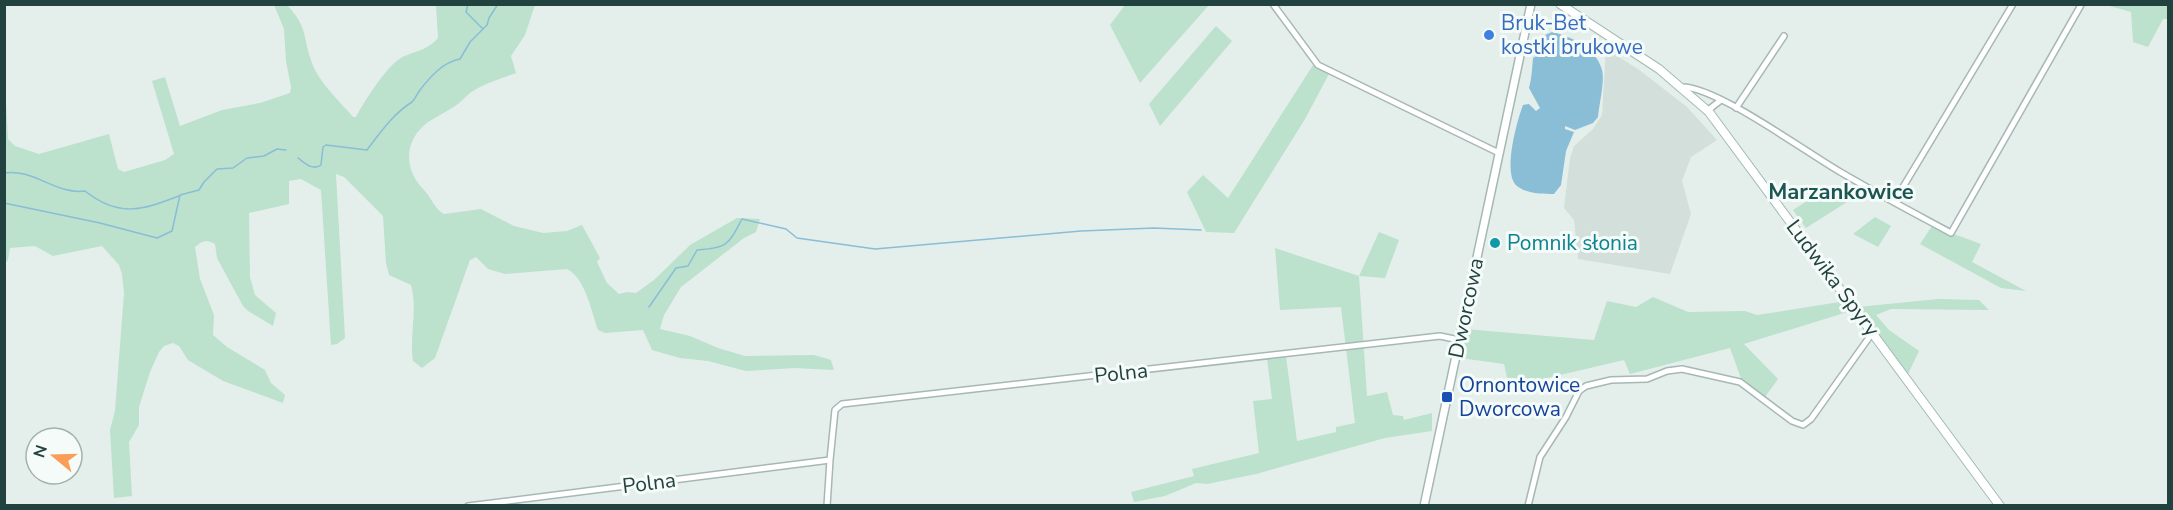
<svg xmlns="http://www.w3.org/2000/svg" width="2173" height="510" viewBox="0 0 2173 510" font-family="'Nunito Sans',sans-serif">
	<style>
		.built { fill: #d2dfdb }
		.green { fill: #bce1cd }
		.water { fill: #8abdd6 }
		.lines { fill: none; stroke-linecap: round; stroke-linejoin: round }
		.stream { stroke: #8abdd6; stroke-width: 1.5 }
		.minor-casing { stroke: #a6b8b5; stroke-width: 8 }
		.tertiary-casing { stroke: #a6b8b5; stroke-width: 10 }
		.secondary-casing { stroke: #a2bbb7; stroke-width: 10 }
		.minor { stroke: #fff; stroke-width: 5 }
		.tertiary { stroke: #fff; stroke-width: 7 }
		.secondary { stroke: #fff; stroke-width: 8 }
		.shop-dot { fill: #3f7fe0; stroke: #f5fbf9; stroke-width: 2 }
		.culture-dot { fill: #0f9aa8; stroke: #f5fbf9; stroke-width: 2 }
		.transit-dot { fill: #1a4fb4; stroke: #f5fbf9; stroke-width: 2 }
		.labels { text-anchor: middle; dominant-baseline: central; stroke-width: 6; stroke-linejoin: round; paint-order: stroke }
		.shop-label { font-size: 21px; fill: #366cbe; stroke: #f5fbf9; text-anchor: start }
		.culture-label { font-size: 21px; fill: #0d838f; stroke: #f5fbf9; text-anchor: start }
		.street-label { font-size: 21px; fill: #22423f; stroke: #f5fbf9 }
		.transit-label { font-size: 21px; fill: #164399; stroke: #f5fbf9; text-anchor: start }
		.neighbourhood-label { font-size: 22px; font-weight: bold; fill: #1c5652; stroke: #f5fbf9 }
	</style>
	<rect width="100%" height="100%" fill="#e4efec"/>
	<path class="built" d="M1606,49L1638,69L1687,107L1717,140L1691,157L1682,181L1691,214L1670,274L1578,259L1574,220L1564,208L1570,158L1574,146L1593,129L1602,115Z"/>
	<path class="green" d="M274,5H287C308,28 302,33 311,60C317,81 339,100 353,117H356C363,103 385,69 398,60C410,51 425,53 438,38L436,5H535L525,35L511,56L516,73C500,79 484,83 470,93C464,98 459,104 452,108C444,113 436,117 428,122C404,140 403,169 424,190C431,197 435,210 444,214L481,209L514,226L543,233L567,231L582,225L600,258L597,262L607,283L619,294L627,292L636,293L654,280L690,245L737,218L760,219L756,232L744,238L681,287L664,315L660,329L690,336L718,348L745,356L814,355L831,360L834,370L795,368L746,371L708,361L680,358L652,350L643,330L605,333L598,330C591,311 586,279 567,269L505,274L488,269L476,257L470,260L435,358L422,368L413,361C409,336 418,310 411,285L389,275L386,263L383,216L344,177L336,174L345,338L337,344L331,345L321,190L301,179L289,181V204L249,213L250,277L255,295L276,313L273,326L248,311L243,306L217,258L215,244C206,239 203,240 195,247L200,279L214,315L213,335L227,347L265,370L271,383L285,395L283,403L223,381L188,360L179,346L173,343L164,346L159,352L150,372L139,407V425L129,442L132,496L114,498L110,430L115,411L124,293L122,274L119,265L102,246L53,256L35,246L10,248L8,260L5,263V83L8,139L15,146L39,154L109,134L118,169L124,172L165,160L174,154L152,81L165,77L180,126L222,110L260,103L290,93L291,87L286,61L284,29Z
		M1125,5V4L1209,5L1140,83L1110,25Z
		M2106,5H2168V19H2163L2148,47L2133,42L2131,12Z
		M1216,26L1232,41L1160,126L1149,104Z
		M1313,65L1329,74L1305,119L1234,233L1206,232L1187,192L1203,175L1228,198Z
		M1826,189L1847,202L1806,228L1793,210Z
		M1875,217L1891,226L1878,247L1853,234Z
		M1932,226L1981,244L1972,262L2026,291L2001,288L1920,244Z
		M1379,232L1399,240L1385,278L1359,276L1367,396L1387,392L1393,415L1403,416L1404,420L1432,413V431L1385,438L1256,474L1207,484L1196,483L1165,496L1134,502L1131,492L1194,476L1192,469L1259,453L1253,401L1272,399L1267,358L1286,356L1297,441L1336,432V427L1355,423L1341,307L1280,310L1275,248L1359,276Z
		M1653,297L1688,312L1745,311L1757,315L1846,301L1854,310L1744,344L1778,379L1765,397L1742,381L1730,348L1630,374L1624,360L1509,387L1504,364L1460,358L1465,329L1594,340L1607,301L1636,307Z
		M1938,299L1979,300L1989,310L1891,309L1876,315L1889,330L1919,351L1908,374L1858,307Z"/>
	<path class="water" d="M1552,32C1571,36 1597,49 1602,70C1605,81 1599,105 1598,117L1593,123L1575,130L1565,126V129L1574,132L1566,151L1561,185L1554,194C1542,194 1527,194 1517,186C1502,174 1517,121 1523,105L1529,104L1536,111L1540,108L1529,88C1532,77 1532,68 1533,58L1539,54L1545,35Z"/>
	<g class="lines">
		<path class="stream" d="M468,4L466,12L483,29
			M298,158C305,163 312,171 321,165L323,147L326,145L367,150C380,133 394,113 412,102C415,99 417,94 420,90C430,77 443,62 460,59L470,42L487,25L489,18L498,4
			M4,173C33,168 56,195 85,191C119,218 142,210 179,196
			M4,203L100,223L157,238L172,231L180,195L199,190L204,182L217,169L233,168L247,158L264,156L277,149L286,150
			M649,307L676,268L688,266L697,250C728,248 728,245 742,219L786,229L797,238L875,249L1081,231L1154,228L1201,230"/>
		<defs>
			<path id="minor" d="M1273,4L1318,65L1499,153
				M1680,87C1714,84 1808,154 1842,173C1878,194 1914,213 1951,233L2081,5
				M1736,108L1784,36
				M1707,111L1721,100
				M1894,202L2013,4
				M468,506L830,460L835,410L842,404L1440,336L1459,340
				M827,506L830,460
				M1528,506L1540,457L1566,417L1579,391L1586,386L1611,380L1647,379L1667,371L1682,369L1740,382L1792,421L1803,425L1811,419L1873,332"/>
			<path id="tertiary" d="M1424,506L1531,4"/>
			<path id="secondary" d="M1560,4L1659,69L1709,112L2000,506"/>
		</defs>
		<use href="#minor" class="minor-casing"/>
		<use href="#tertiary" class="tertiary-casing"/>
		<use href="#secondary" class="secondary-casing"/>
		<use href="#minor" class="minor"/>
		<use href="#tertiary" class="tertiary"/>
		<use href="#secondary" class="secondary"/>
	</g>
	<circle class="shop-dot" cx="1489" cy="35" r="6"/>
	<circle class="culture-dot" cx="1495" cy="243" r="6"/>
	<rect class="transit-dot" x="1441" y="391" width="12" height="12" rx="3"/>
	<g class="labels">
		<g class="shop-label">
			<text x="1501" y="23">Bruk-Bet<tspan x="1501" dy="24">kostki brukowe</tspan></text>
		</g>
		<g class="culture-label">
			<text x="1507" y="243">Pomnik słonia</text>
		</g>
		<g class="street-label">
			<text transform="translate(1833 278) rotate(53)">Ludwika Spyry</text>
			<text transform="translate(1466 308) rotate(-78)">Dworcowa</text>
			<text transform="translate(1121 373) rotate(-6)">Polna</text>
			<text transform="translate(649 483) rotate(-7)">Polna</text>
		</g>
		<g class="transit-label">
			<text x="1459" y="385">Ornontowice<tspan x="1459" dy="24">Dworcowa</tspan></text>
		</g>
		<g class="neighbourhood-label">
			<text x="1841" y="192">Marzankowice</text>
		</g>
	</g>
	<rect width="2173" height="510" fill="none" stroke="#22423f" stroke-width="12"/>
	<g transform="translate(54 456) rotate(289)"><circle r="28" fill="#f5fbf9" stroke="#a1b1af" stroke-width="1.5"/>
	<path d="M0-4.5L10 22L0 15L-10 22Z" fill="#fa9d57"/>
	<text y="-9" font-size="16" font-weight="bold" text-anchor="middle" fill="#22423f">N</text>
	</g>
</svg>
